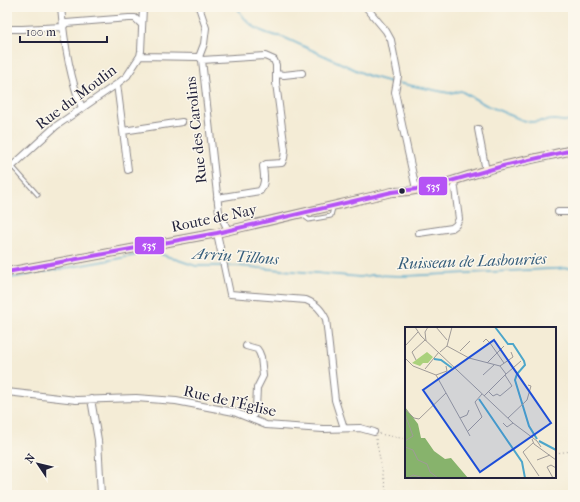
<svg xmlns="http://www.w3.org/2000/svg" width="580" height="502" viewBox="0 0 580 502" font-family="'IM FELL French Canon',serif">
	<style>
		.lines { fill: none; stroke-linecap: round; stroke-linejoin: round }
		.stream { stroke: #4da6ca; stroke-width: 1.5 }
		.service-casing { stroke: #8b8788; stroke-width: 5 }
		.minor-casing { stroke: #8b8788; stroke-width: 8 }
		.secondary-casing { stroke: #8b8788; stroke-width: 10 }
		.path { stroke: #8b8788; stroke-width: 1; stroke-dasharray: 1 3; stroke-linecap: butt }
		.service { stroke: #fff; stroke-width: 3 }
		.minor { stroke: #fff; stroke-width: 6 }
		.secondary { stroke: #fce5cf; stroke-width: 8 }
		.bus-1-casing { stroke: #fbf7ec; stroke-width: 7 }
		.bus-1 { stroke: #b553f5; stroke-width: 4 }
		.bus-dot { fill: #22223b; stroke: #fbf7ec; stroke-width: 1.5 }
		.labels { text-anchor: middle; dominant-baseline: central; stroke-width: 3; stroke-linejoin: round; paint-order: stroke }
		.street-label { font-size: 15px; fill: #22223b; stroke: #fbf7ec }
		.water-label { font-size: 16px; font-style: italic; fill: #355d7b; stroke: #fbf7ec }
		.inset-river { fill: none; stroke: #4da6ca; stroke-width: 2 }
		.inset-road { fill: none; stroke: #a09b98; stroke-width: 1 }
		.view { fill: #1d4ed8; fill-opacity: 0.15; stroke: #1d4ed8; stroke-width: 2 }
		.inset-edge { fill: none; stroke: #22223b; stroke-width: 2 }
		.line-badge { stroke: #fbf7ec; stroke-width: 1.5 }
		.badge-label { font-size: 11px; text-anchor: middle; font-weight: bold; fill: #fff }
	</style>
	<rect width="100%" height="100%" fill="#fbf7ec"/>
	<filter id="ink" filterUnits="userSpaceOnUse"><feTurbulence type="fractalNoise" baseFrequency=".025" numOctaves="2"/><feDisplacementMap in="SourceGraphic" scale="8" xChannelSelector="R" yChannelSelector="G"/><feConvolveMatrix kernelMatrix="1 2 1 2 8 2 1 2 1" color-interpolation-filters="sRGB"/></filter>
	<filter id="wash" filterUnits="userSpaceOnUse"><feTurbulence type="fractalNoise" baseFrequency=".012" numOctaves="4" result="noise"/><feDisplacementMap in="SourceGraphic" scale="16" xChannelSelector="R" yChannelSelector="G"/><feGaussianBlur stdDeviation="0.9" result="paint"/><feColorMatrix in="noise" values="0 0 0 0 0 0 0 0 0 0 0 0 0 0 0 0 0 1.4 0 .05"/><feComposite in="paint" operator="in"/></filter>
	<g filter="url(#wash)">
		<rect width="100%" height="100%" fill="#f4ecd6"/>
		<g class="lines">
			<path class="stream" d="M237,7C247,26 262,34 283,37L369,76L394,83
				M398,83L449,93L461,91L486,105L522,120L531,122L554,120L573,122
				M225,266H238L360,277L372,275L405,276L573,268
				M7,281L11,278L154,252L196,266H222"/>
		</g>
	</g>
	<g filter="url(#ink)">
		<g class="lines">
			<defs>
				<path id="service" d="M12,166L38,195
					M301,214L309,220L331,216L333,208"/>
				<path id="minor" d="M61,7C64,41 69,76 82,108
					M366,7L386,31L391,40L398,76L395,92L416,189
					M7,29H22L63,27L66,23L129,18H135L142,25
					M140,56L141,51L143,7
					M200,58L202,60L219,212L228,230
					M202,60L265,56L274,60L276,65V83L285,150L284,158L282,163L266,164L263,166C264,176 266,183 260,191L217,198
					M276,74L284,75L302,73
					M117,84L128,170
					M478,129L486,171
					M123,131L182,122
					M7,171L56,126L117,84L127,76L140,56L199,57L204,44L206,28L199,7
					M558,212H573
					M217,233L230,294L306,300C316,304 321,309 326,319L335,400L344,428
					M419,233L452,228L456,225L459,219L454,181
					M246,346L257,349L259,352L261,357L263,376L257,388L256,408L252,419
					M7,392L76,400L136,398L176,401L234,412L266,425L323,429L360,428L374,432
					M91,399L98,440L101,495"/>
				<path id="secondary" d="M7,272L217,233L392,192C422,192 452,181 480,172C510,163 542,157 573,150"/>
			</defs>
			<use href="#service" class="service-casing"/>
			<use href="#minor" class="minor-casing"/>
			<use href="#secondary" class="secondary-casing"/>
			<path class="path" d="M379,434L406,439
				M376,439L387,495
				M555,453L573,451"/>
			<use href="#service" class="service"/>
			<use href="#minor" class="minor"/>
			<use href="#secondary" class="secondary"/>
			<defs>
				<path id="bus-1" d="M7,272L217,233L392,192L426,188L503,166L573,150"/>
			</defs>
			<use href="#bus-1" class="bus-1-casing"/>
			<use href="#bus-1" class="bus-1"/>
		</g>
	</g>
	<circle class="bus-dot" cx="402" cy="191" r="3.5"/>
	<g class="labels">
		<g class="street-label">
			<text transform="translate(76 97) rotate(-37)">Rue du Moulin</text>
			<text transform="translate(196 130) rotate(-96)">Rue des Carolins</text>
			<text transform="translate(214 218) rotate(-12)">Route de Nay</text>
			<text transform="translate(230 401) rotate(13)">Rue de l'Église</text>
		</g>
		<g class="water-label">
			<text transform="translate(236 256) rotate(4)">Arriu Tillous</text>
			<text transform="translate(472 261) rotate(-2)">Ruisseau de Lasbouries</text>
		</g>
	</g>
	<g transform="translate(405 327)">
		<rect width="151" height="151" fill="#f4ecd6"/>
		<path d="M22,25L28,30L23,36H18L15,39L7,36Z" fill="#aad17c"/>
		<path d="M0,80L13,97L16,111H20L29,124L40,132L46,131L63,151H0Z" fill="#87b36c"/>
		<path class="inset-river" d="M90,0L103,17H108L119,34L120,38L112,47L110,53L124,99L132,112M29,32L36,33L47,41M74,72L117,135L120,151M134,114L151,123"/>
		<path class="inset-road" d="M10,0L16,9L108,96L132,114L136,120M31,0L42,13M21,14L20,5L23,0M78,15L81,12L85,16L99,36M1,18L13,5M42,19L64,31L95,39L101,47L116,34M55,24L65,14M35,25L42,19L47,0M0,31L8,39L31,48L65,109M11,33L7,25L20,13M82,36L99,19M95,39L108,30L106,25M20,42L34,25M31,48L42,44L41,39M78,48L89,38M83,64L88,69L92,67L95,69L107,59L100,48M79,69L101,47M0,82L9,91L14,92L41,66M0,87L8,109L0,114M55,91L62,88L64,83M103,91L122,73L126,59L123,58M98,96L102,100L108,96M62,105L77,90L70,75L77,67M127,112L129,117L151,133M128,116L118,125L134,149M0,120L8,123L13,133L22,137L25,145L33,151M132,133L145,128M3,151L8,148L19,151M148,151L142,140L146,138L151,141"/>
		<path class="view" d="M89,13L146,96L75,145L18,63Z"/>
		<rect width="151" height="151" class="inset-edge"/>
	</g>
	<g class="line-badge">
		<rect x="418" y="176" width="30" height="20" rx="4" fill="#b553f5"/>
		<rect x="134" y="236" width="31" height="19" rx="4" fill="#b553f5"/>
	</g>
	<g class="badge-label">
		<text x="433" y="190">535</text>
		<text x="149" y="249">535</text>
	</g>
	<rect width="580" height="502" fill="none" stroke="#fbf7ec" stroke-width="24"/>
	<g transform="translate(38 464) rotate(305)" stroke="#fbf7ec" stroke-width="3" paint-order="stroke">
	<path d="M0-3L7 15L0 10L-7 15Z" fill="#22223b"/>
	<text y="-6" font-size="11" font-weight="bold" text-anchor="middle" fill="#22223b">N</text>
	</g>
	<path d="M20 36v6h87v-6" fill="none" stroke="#22223b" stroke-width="2"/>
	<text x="26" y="36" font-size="12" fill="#22223b" stroke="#fbf7ec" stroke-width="3" paint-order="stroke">100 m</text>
</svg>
